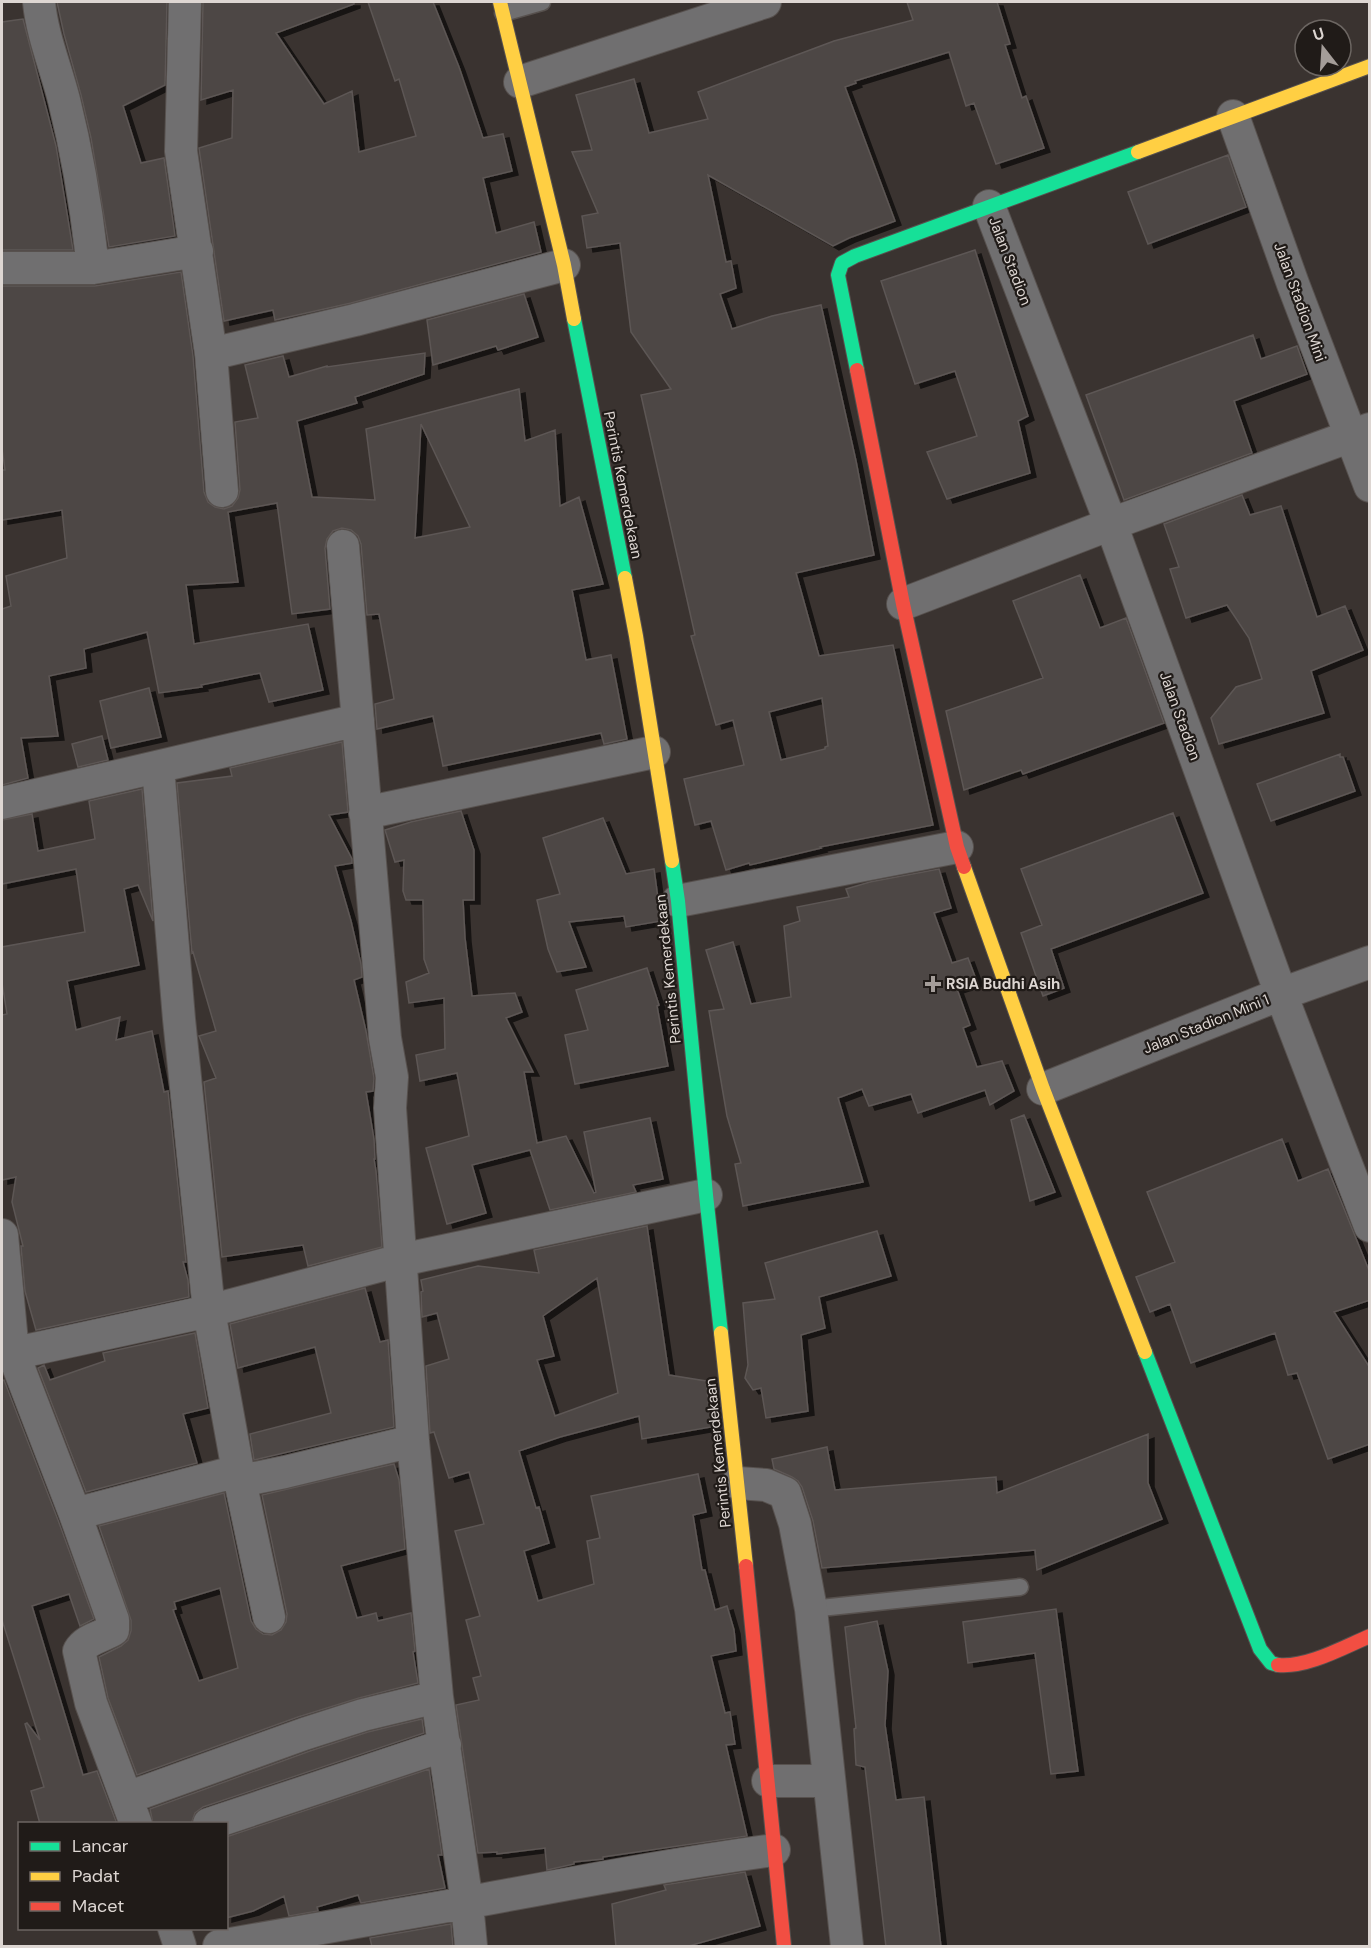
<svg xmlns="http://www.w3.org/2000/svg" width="1371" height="1948" viewBox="0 0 1371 1948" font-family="'DM Sans',sans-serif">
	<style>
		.building { fill: #4d4744; stroke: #5d5755; stroke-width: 1.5; fill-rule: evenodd; filter: url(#shadow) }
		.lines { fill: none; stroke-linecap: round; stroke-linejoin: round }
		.lane-casing { stroke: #57514e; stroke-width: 19 }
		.street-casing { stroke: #57514e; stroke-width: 34 }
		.fast-casing { stroke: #57514e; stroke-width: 16 }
		.slow-casing { stroke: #57514e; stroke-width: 16 }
		.jam-casing { stroke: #57514e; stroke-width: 16 }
		.lane { stroke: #706f70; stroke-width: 16 }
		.street { stroke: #706f70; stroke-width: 32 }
		.fast { stroke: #16e098; stroke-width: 14 }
		.slow { stroke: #ffcf43; stroke-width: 14 }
		.jam { stroke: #f24e42; stroke-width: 14 }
		.poi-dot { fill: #a49d99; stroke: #201b18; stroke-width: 2 }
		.labels { text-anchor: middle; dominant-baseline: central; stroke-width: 4.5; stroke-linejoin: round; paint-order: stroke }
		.street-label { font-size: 15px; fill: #ddd6d2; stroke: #201b18 }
		.poi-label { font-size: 15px; font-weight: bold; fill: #ddd6d2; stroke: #201b18; text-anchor: start }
	</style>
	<defs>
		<filter id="shadow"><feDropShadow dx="6" dy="4" stdDeviation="0" flood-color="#0009"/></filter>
	</defs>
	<rect width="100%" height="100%" fill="#3a3330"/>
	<path class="building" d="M57,2H167L165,85L123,106L141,163L164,158L175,236L109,247L91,138L81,95L64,34Z
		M203,2H354V4L276,33L324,104L352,91L359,152L416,136L399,79L395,81L368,2H433L459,67L483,138L503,134L512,171L483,178L496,233L534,222L541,252L351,303L275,320L273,310L224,321L199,148L232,138L233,90L201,100Z
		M907,2H997L1010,44L1005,45L1022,98L1026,96L1044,148L996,164L974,103L966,106L949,52L855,81L856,83L845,87L895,221L849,238L833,246L708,175L726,262L731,261L736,288L720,294L732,329L772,316L821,305L856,461L874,555L796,573L819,656L893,645L933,825L820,847L821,848L750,865L749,863L726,870L711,821L695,825L684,779L744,765L733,720L716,725L691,636L695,635L641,395L671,389L631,332L620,243L587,248L582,216L598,213L572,152L592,150L576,95L634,79L649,133L708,119L698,92L834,41L913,20ZM822,698L828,746L825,747V749L781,760L769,712Z
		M23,19L56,146L73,250H2V22Z
		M1228,155L1246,207L1148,244L1128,192Z
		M975,250L1028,416L1018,421L1030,473L947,499L927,452L977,436L955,371L915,384L881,281Z
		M181,272L193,356L204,492L208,502L215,507L224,509L232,506L238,498L240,490L235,422L258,418L245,365L283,356L289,377L327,366V367L425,353L424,374L355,397L357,403L297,421L312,497L375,500L366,429L519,389L525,441L555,430L560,506L579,497L603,584L572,590L586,660L611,655L627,739L604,744L601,733L443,766L433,716L377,729L375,704L394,699L379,614L367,615L361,544L358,536L351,530L342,528L333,531L327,539L325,548L330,609L292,614L277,503L228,512L238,582L186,585L194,644L308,624L323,690L269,702L260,673L201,685L202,687L159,693L147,632L84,649L86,668L49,676L58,736L21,738L28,778L2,785V609L11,606L6,576L67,558L62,510L2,520V470H5L2,448V286H95ZM421,424L470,527L415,538Z
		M524,294L538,337L498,350L496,346L433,365L427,320Z
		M1253,335L1261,359L1297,346L1307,374L1234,401L1252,453L1124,500L1086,395Z
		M1242,495L1250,515L1281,506L1317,617L1345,606L1363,650L1311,671L1324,713L1219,744L1211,718L1236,687L1262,679L1249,638L1227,605L1186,618L1170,569L1179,567L1164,524Z
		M1080,575L1100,628L1126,618L1164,723L1023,774L1021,770L964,790L946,711L1043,678L1013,601Z
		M149,688L161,737L111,748L100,701Z
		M102,736L108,760L78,767L72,744Z
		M342,742L348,812L329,815L352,859V863L335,866L351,921L361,964L362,977L354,980L366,1031L374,1078L373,1091L366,1092L374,1139L375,1159H374L376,1171L382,1247L308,1266L303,1245L222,1257L204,1082L216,1078L199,1036L216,1031L193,952L192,953L177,783L232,776L230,768Z
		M1340,754V757H1343L1355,791L1271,821L1257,784Z
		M142,789L153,921L138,885L124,889L139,965L67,981L76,1030L120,1017L116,1040L152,1031L164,1092L168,1091L186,1262H183L188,1280L189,1297L36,1330L25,1291L21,1246H23L12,1202L16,1177L2,1180V1015L7,1014L2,983V947L85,932L76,869L2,884V820L32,814L38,851L95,839L89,801Z
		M461,811L474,850V900H463L465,938L472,996L515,993L522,1012L506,1018L533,1072H524L537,1143L566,1136L594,1193L596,1192L584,1132L650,1118L663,1179L633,1185L636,1192L550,1210L530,1150L472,1165L486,1213L447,1224L426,1148L469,1136L457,1073L420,1081L416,1055L445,1049L444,998L409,1003L406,982L429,973L424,959L423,900H406L403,891L404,860L395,862L385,830L411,822Z
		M1173,813L1203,893L1051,949L1064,988L1043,996L1021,933L1042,925L1021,869Z
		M603,818L626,874L654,869L661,921L626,927L624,916L569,922L586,967L557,972L548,949L537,900L560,894L543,838Z
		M939,869L951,908L934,913L952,963L968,958L977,982L957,989L970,1025L963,1028L977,1067L1002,1061L1014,1091L990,1105L985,1090L918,1113L911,1094L869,1106L862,1089L838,1098L863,1182L743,1206L735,1164L741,1163L727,1116L709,1011L724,1009L706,950L733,942L751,1004L791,997L784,926L800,921L797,907L849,897L846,889L870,882Z
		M647,968L659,1005L657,1006L668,1066L575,1084L565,1035L588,1030L576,990Z
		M1024,1115L1055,1192L1030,1201L1011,1120Z
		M1282,1139L1298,1181L1328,1169L1370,1273V1300L1334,1312L1370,1368V1444L1328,1459L1297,1373L1288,1375L1275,1333L1191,1363L1170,1304L1150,1312L1136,1277L1175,1262L1147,1192Z
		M647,1226L669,1375L706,1381L711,1427L642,1439L639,1416L560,1437L519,1451L536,1508L539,1507L549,1543L524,1551L538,1601L594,1584L587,1541L600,1538L591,1496L698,1474L706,1512L693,1515L702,1570H705L715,1610L727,1606L734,1630L736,1651L711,1656L725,1713L730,1712L735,1744L726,1745L747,1836L603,1857V1859L574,1862V1864L547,1870L545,1848L497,1854V1852L478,1853L456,1705L479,1700L473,1678L481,1676L466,1620L480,1616L455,1531L484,1524L469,1472L449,1478L434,1432L430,1433L426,1366L449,1359L437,1313L422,1317L421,1292L423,1291L421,1280L478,1266L539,1273L534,1250ZM597,1278L618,1393L555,1416L537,1360L554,1356L543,1316Z
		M877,1231L891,1276L819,1297L825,1328L801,1335L808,1411L766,1418L761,1388L753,1390L745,1378L748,1365L743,1303L775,1299L765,1263Z
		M365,1288L380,1342L388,1340L394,1427L254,1460L250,1434L331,1413L315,1347L238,1368L230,1324Z
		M195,1333L208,1408L183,1414L197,1463L86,1492L38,1368L44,1365L50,1380L105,1361L103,1353Z
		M4,1380L58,1520L94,1619L80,1626L69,1594L32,1606L83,1775L97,1771L117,1824H40L31,1791L44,1787L25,1724L27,1723L40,1740L2,1620V1381Z
		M1148,1434V1483L1162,1519L1037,1570L1035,1550L822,1568L813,1521L802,1487L798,1481L792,1477L774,1469L772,1459L827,1447L835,1490L996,1477L997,1493Z
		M394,1464L399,1480L405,1549L341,1566L357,1618L376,1613L378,1621L411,1613L415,1651L413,1652L418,1683L359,1698L298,1717L137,1775L108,1698L99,1657L121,1646L128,1640L131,1631V1620L99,1526L224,1493L251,1621L256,1629L263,1634L272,1635L281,1630L286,1622L287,1614L262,1495ZM220,1588L238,1668L199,1681L173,1610L176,1609L174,1602Z
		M1056,1609L1078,1771L1051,1774L1035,1653L968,1663L963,1622Z
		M877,1621L888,1671L885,1725L896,1800L924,1797L941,1947H886L865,1767L856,1765L854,1729L856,1728L845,1627Z
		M422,1719L424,1733L203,1807L195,1813L191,1824H153L150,1809L310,1751L368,1732Z
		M429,1769L442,1855H438L445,1888L361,1903L358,1895L317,1907L318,1911L289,1916L284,1896L253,1911L226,1918V1837Z
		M745,1872L760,1926L685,1947H616L612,1904L666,1890L664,1885Z
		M451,1924L453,1947H372L370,1938Z"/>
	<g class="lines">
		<defs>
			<path id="lane" d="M503,13L542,2
				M811,1609L1020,1587"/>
			<path id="street" d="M39,2C42,35 56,68 64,100C78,156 87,211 93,268
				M185,2L181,151L211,354L355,320L564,265
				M520,82L765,2
				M1233,116L1293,284L1370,486
				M989,206L1111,524L1281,994L1370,1226
				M2,268H93L197,251
				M211,354L222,491
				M343,546L385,1038L392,1077L390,1108L413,1441L437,1697L467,1903L471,1946
				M903,604L1111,524L1370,429
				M158,767L179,1019L209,1311L238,1471L269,1617
				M2,803L358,720
				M365,813L654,752
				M678,901L957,847
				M1043,1089L1281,994L1370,962
				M2,1235L13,1353L75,1514L113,1620V1630C101,1637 86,1639 79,1651L91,1703L136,1824
				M2,1356L209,1311L401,1260L706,1195
				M240,1481L285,1472L413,1441
				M738,1483L766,1485L785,1493L795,1524L811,1609L847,1946
				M75,1514L238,1471
				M768,1781H829
				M127,1798L304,1734L363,1715L437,1697
				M209,1824L445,1745
				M174,1928L180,1946
				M219,1946C301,1932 383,1918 465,1903C568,1884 670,1864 774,1850"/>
			<path id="fast" d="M574,319L625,578
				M857,370L838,275L842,263L855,256L1138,152
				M672,861L678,901L706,1195L721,1333
				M1145,1352L1260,1649L1271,1663L1278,1665"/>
			<path id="slow" d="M500,2L564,265L574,319
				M1138,152L1370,66
				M625,578L636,636L672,861
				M964,867L1043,1089L1145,1352
				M721,1333L746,1566"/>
			<path id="jam" d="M857,370L903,604L957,847L964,867
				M746,1566L784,1946
				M1278,1665C1307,1668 1344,1647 1370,1636"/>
		</defs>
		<use href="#lane" class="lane-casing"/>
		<use href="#street" class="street-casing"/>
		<use href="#fast" class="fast-casing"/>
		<use href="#slow" class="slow-casing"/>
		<use href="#jam" class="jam-casing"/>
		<use href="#lane" class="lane"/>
		<use href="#street" class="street"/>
		<use href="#fast" class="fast"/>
		<use href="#slow" class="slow"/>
		<use href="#jam" class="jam"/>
	</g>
	<path class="poi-dot" d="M930 975h6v6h6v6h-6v6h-6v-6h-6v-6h6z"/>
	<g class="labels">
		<g class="street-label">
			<text transform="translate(1010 261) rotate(69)">Jalan Stadion</text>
			<text transform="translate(1300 302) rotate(70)">Jalan Stadion Mini</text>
			<text transform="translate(623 485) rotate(79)">Perintis Kemerdekaan</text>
			<text transform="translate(1180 716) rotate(70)">Jalan Stadion</text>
			<text transform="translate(668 969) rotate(-96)">Perintis Kemerdekaan</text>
			<text transform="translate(1206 1024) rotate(-22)">Jalan Stadion Mini 1</text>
			<text transform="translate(718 1453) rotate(-96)">Perintis Kemerdekaan</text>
		</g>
		<g class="poi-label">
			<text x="946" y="984">RSIA Budhi Asih</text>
		</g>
	</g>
	<rect width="1371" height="1948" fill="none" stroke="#ddd6d2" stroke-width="6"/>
	<rect x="18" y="1822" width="210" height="108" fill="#201b18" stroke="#6c6662" stroke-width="1.5"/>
	<rect x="30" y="1842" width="30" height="9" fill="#16e098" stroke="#6c6662" stroke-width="1.5"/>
	<text x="72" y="1852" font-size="18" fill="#ddd6d2">Lancar</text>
	<rect x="30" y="1872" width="30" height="9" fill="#ffcf43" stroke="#6c6662" stroke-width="1.5"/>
	<text x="72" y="1882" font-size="18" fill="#ddd6d2">Padat</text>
	<rect x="30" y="1902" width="30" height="9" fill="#f24e42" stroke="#6c6662" stroke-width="1.5"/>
	<text x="72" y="1912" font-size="18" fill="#ddd6d2">Macet</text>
	<g transform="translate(1323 48) rotate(343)"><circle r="28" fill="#201b18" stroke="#6c6662" stroke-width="1.5"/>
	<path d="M0-4.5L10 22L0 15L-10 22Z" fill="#a49d99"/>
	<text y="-9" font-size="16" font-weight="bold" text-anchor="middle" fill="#ddd6d2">U</text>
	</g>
</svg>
